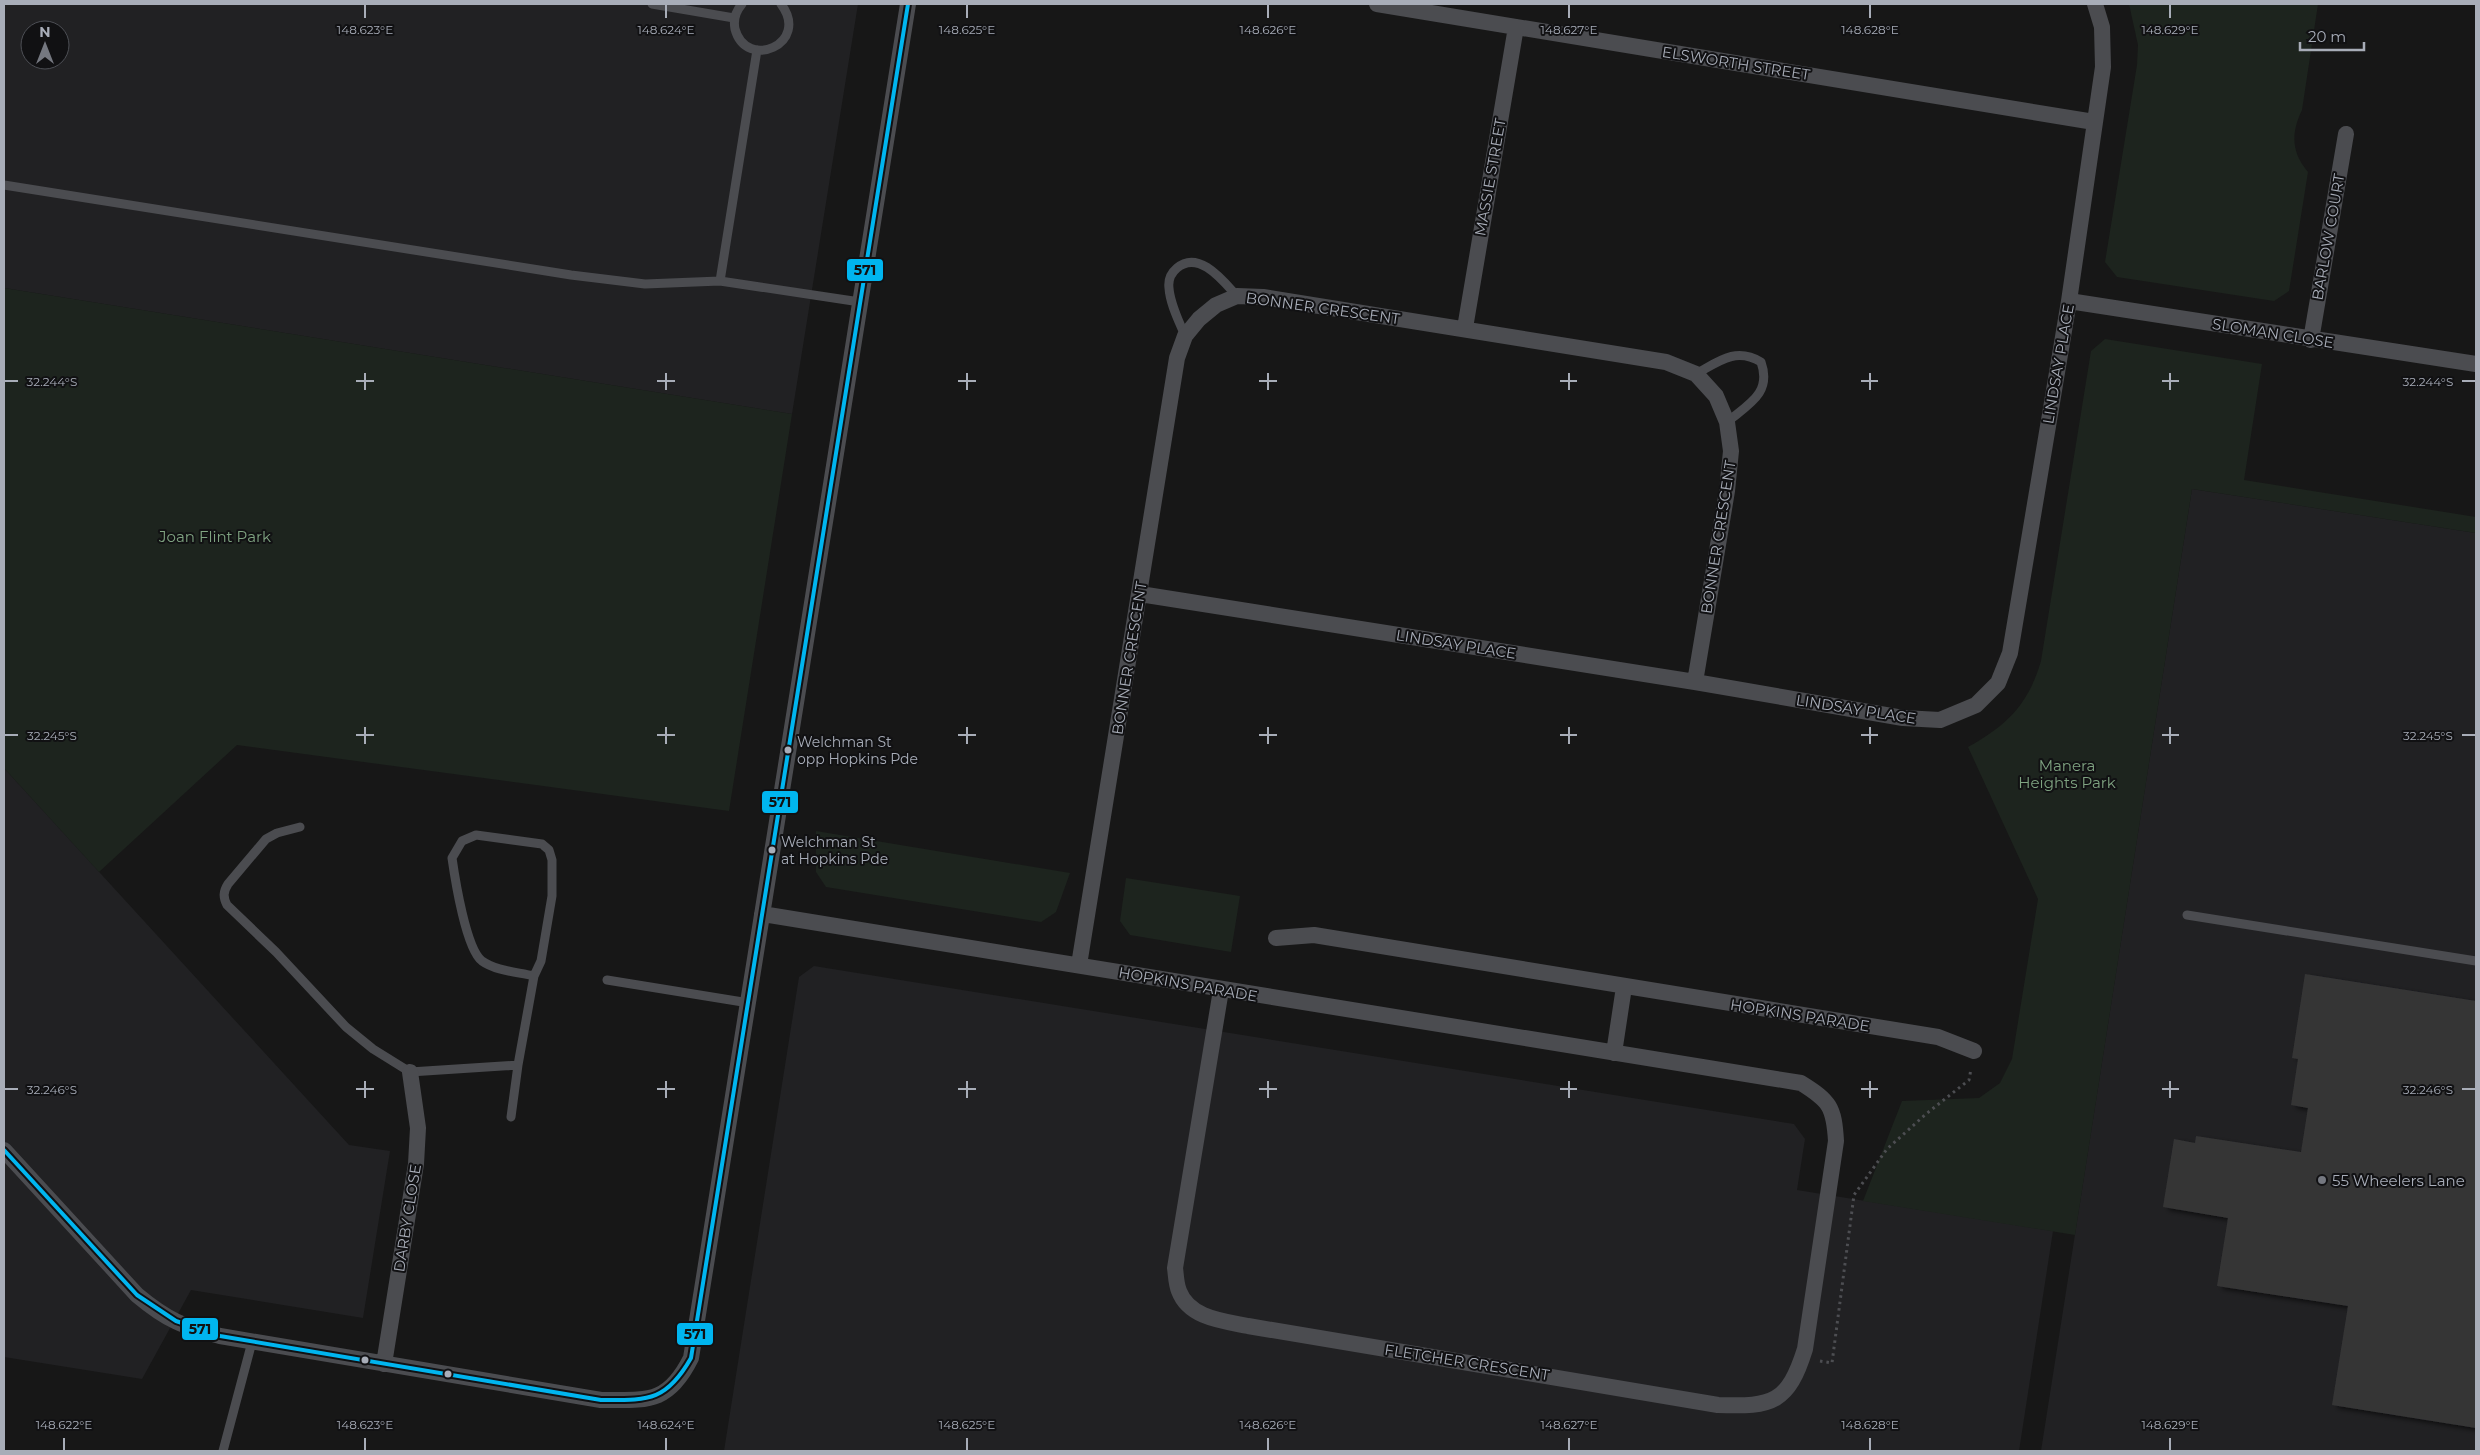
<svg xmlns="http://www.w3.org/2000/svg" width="2480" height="1455" viewBox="0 0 2480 1455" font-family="Montserrat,sans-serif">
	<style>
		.built { fill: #212123; fill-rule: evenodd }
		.green { fill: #1d241e }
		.building { fill: #353536; filter: url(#shadow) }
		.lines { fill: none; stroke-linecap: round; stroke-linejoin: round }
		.path { stroke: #4d4e52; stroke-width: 3; stroke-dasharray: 2.5 4; stroke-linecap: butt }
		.lane { stroke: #4b4c50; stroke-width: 9 }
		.street { stroke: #4b4c50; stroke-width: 16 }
		.bus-1-casing { stroke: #111113; stroke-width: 8 }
		.bus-1 { stroke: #00b5ef; stroke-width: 4 }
		.ticks { fill: none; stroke: #a8adb8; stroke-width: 2 }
		.bus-dot { fill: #a8adb8; stroke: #111113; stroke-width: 2 }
		.poi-dot { fill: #757880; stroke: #111113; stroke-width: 2 }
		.labels { text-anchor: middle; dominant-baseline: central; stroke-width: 4; stroke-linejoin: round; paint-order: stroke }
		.bus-label { font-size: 14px; fill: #a8adb8; stroke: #111113; text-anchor: start }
		.street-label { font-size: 15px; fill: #a8adb8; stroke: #111113 }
		.park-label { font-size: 15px; fill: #7fa381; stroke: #111113 }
		.poi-label { font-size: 15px; fill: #a8adb8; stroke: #111113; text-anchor: start }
		.ticks-label { font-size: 12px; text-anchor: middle; fill: #a8adb8; stroke: #111113; stroke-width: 4; stroke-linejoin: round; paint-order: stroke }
		.line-badge { stroke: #111113; stroke-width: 2 }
		.pale-badge-label { font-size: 14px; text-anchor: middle; font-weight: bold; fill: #111 }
	</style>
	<defs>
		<filter id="shadow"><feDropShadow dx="5.5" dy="3" stdDeviation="2.5" flood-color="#0009"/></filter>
	</defs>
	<rect width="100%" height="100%" fill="#171717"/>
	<path class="built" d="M4,4H858L792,414L4,288ZM30,30H60V60H30Z
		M2192,489L2476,533V1451H2041Z
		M4,768L349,1145L390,1151L363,1318L191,1290L142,1379L4,1357Z
		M814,966L1794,1124L1805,1139L1797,1190L2053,1231L2019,1451H724L799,977Z"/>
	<path class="green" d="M2129,4H2318L2302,110C2291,133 2291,152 2308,172L2289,291L2274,301L2117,277L2105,262L2137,65L2138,45Z
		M4,288L792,414L729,811L237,745L99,872L4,768Z
		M2105,339L2262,364L2244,480L2476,517V533L2192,489L2075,1235L1863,1201L1902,1101L1979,1098L2000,1083L2012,1059L2038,899L1968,747C2007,725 2028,705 2041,661L2091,351Z
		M816,831L1070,873L1056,912L1041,922L826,887L816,872Z
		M1126,878L1240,896L1231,952L1130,935L1120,921Z"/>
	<path class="building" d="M2305,974L2476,1001V1428L2332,1405L2348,1306L2217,1286L2228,1218L2163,1207L2174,1139L2195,1143L2196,1136L2301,1152L2308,1108L2291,1105L2298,1059L2292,1058Z"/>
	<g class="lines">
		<path class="path" d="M1820,1361L1832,1363L1854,1195L1887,1149L1926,1114L1969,1080L1971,1069"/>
		<path class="lane" d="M652,4L734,18
			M742,4C736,11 733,19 735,29C746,71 811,44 781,4
			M757,50L720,281L860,302
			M4,185L571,275L645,284L720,281
			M1185,336C1179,321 1170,304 1169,288C1168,280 1171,273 1177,268C1199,249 1224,282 1237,296
			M1696,374C1719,361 1736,347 1761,362C1772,393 1749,404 1727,422
			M300,827L277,833L266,839L228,884C223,892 223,897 227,905L276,952L346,1027L373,1049L410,1072L518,1065L534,976L541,961L552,896V860L549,850L542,844L476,835L462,841L452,858C455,879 466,949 482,961C496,971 518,972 534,976
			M2187,915L2476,961
			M607,980L749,1003
			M511,1117L518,1065
			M223,1451L252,1342"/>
		<path class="street" d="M1377,4L2094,122
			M2069,301L2476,364
			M1465,328L1516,27
			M2311,340L2346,134
			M1140,594L1695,682L1903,718L1940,720L1976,705L1998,683L2010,653L2069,301L2103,67L2102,27L2095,4
			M762,914L1801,1083C1830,1101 1834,1107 1836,1141L1805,1349C1788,1403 1773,1407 1718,1405L1248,1326C1223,1321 1189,1318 1179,1291C1176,1284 1176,1275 1175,1268L1221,990
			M1276,938L1314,935L1938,1037L1974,1051
			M1079,965L1177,358L1185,336L1199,319L1216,305L1237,296L1263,297L1666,362L1696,374L1716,396L1727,422L1731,451L1727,491L1695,682
			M1614,1053L1624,987
			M4,1150L137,1295C168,1321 183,1326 220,1336L601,1400C648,1400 668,1404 691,1358L908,4
			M384,1364L416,1164L418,1128L410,1072"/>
		<defs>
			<path id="bus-1" d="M4,1150L137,1295L176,1321L220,1336L601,1400C648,1400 666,1402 691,1358L908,4"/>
		</defs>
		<use href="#bus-1" class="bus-1-casing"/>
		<use href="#bus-1" class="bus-1"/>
	</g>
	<path class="ticks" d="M365,5V18M666,5V18M967,5V18M1268,5V18M1569,5V18M1870,5V18M2170,5V18M365,373V390M666,373V390M967,373V390M1268,373V390M1569,373V390M1870,373V390M2170,373V390M5,381H18M356,381H374M657,381H675M958,381H976M1259,381H1277M1560,381H1577M1861,381H1878M2162,381H2179M2462,381H2475M365,727V744M666,727V744M967,727V744M1268,727V744M1569,727V744M1870,727V744M2170,727V744M5,735H18M356,735H374M657,735H675M958,735H976M1259,735H1277M1560,735H1577M1861,735H1878M2162,735H2179M2462,735H2475M365,1081V1098M666,1081V1098M967,1081V1098M1268,1081V1098M1569,1081V1098M1870,1081V1098M2170,1081V1098M5,1089H18M356,1089H374M657,1089H675M958,1089H976M1259,1089H1277M1560,1089H1577M1861,1089H1878M2162,1089H2179M2462,1089H2475M64,1438V1450M365,1438V1450M666,1438V1450M967,1438V1450M1268,1438V1450M1569,1438V1450M1870,1438V1450M2170,1438V1450"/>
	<g class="bus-dot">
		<circle cx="788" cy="750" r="4.5"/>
		<circle cx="772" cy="850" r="4.5"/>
		<circle cx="365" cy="1360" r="4.5"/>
		<circle cx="448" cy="1374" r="4.5"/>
	</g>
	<circle class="poi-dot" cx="2322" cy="1180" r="5"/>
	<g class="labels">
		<g class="bus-label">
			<text x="797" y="742">Welchman St<tspan x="797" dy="17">opp Hopkins Pde</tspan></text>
			<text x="781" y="842">Welchman St<tspan x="781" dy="17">at Hopkins Pde</tspan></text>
		</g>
		<g class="street-label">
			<text transform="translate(1736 63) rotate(9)">ELSWORTH STREET</text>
			<text transform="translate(1490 177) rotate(-80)">MASSIE STREET</text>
			<text transform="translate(2328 237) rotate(-80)">BARLOW COURT</text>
			<text transform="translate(1323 308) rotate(8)">BONNER CRESCENT</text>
			<text transform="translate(2273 333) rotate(9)">SLOMAN CLOSE</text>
			<text transform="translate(2058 364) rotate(-80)">LINDSAY PLACE</text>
			<text transform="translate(1718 537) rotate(-81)">BONNER CRESCENT</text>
			<text transform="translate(1456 644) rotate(9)">LINDSAY PLACE</text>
			<text transform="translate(1129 658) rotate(-81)">BONNER CRESCENT</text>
			<text transform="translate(1856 709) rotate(9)">LINDSAY PLACE</text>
			<text transform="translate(1188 984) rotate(10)">HOPKINS PARADE</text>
			<text transform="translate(1800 1015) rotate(9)">HOPKINS PARADE</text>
			<text transform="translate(407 1218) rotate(-81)">DARBY CLOSE</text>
			<text transform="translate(1467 1362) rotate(9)">FLETCHER CRESCENT</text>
		</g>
		<g class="park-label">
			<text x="215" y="536">Joan Flint Park</text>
			<text x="2067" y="765">Manera<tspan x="2067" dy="17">Heights Park</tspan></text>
		</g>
		<g class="poi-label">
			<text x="2332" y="1180">55 Wheelers Lane</text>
		</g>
	</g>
	<g class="ticks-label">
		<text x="365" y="34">148.623°E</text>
		<text x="666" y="34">148.624°E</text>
		<text x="967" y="34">148.625°E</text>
		<text x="1268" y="34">148.626°E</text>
		<text x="1569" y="34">148.627°E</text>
		<text x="1870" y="34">148.628°E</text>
		<text x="2170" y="34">148.629°E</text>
		<text x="52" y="386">32.244°S</text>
		<text x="2428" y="386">32.244°S</text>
		<text x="52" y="740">32.245°S</text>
		<text x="2428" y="740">32.245°S</text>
		<text x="52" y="1094">32.246°S</text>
		<text x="2428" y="1094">32.246°S</text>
		<text x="64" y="1429">148.622°E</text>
		<text x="365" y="1429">148.623°E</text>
		<text x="666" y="1429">148.624°E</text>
		<text x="967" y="1429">148.625°E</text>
		<text x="1268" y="1429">148.626°E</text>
		<text x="1569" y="1429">148.627°E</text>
		<text x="1870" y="1429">148.628°E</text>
		<text x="2170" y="1429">148.629°E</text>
	</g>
	<g class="line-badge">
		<rect x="846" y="258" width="38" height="24" rx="5" fill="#00b5ef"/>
		<rect x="761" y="790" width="38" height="24" rx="5" fill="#00b5ef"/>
		<rect x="181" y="1317" width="38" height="24" rx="5" fill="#00b5ef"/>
		<rect x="676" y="1322" width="38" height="24" rx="5" fill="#00b5ef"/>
	</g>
	<g class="pale-badge-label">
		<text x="865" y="275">571</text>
		<text x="780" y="807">571</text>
		<text x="200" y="1334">571</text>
		<text x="695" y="1339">571</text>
	</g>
	<rect width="2480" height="1455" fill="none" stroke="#a8adb8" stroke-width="10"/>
	<g transform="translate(45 45)"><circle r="24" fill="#111113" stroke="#4d4f55"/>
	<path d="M0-4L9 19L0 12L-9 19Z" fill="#757880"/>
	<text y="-8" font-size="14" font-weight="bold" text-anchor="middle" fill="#a8adb8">N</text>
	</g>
	<path d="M2300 42v8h64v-8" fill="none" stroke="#a8adb8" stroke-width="2.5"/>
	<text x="2308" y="42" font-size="15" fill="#a8adb8" stroke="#111113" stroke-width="4" paint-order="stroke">20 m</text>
</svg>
